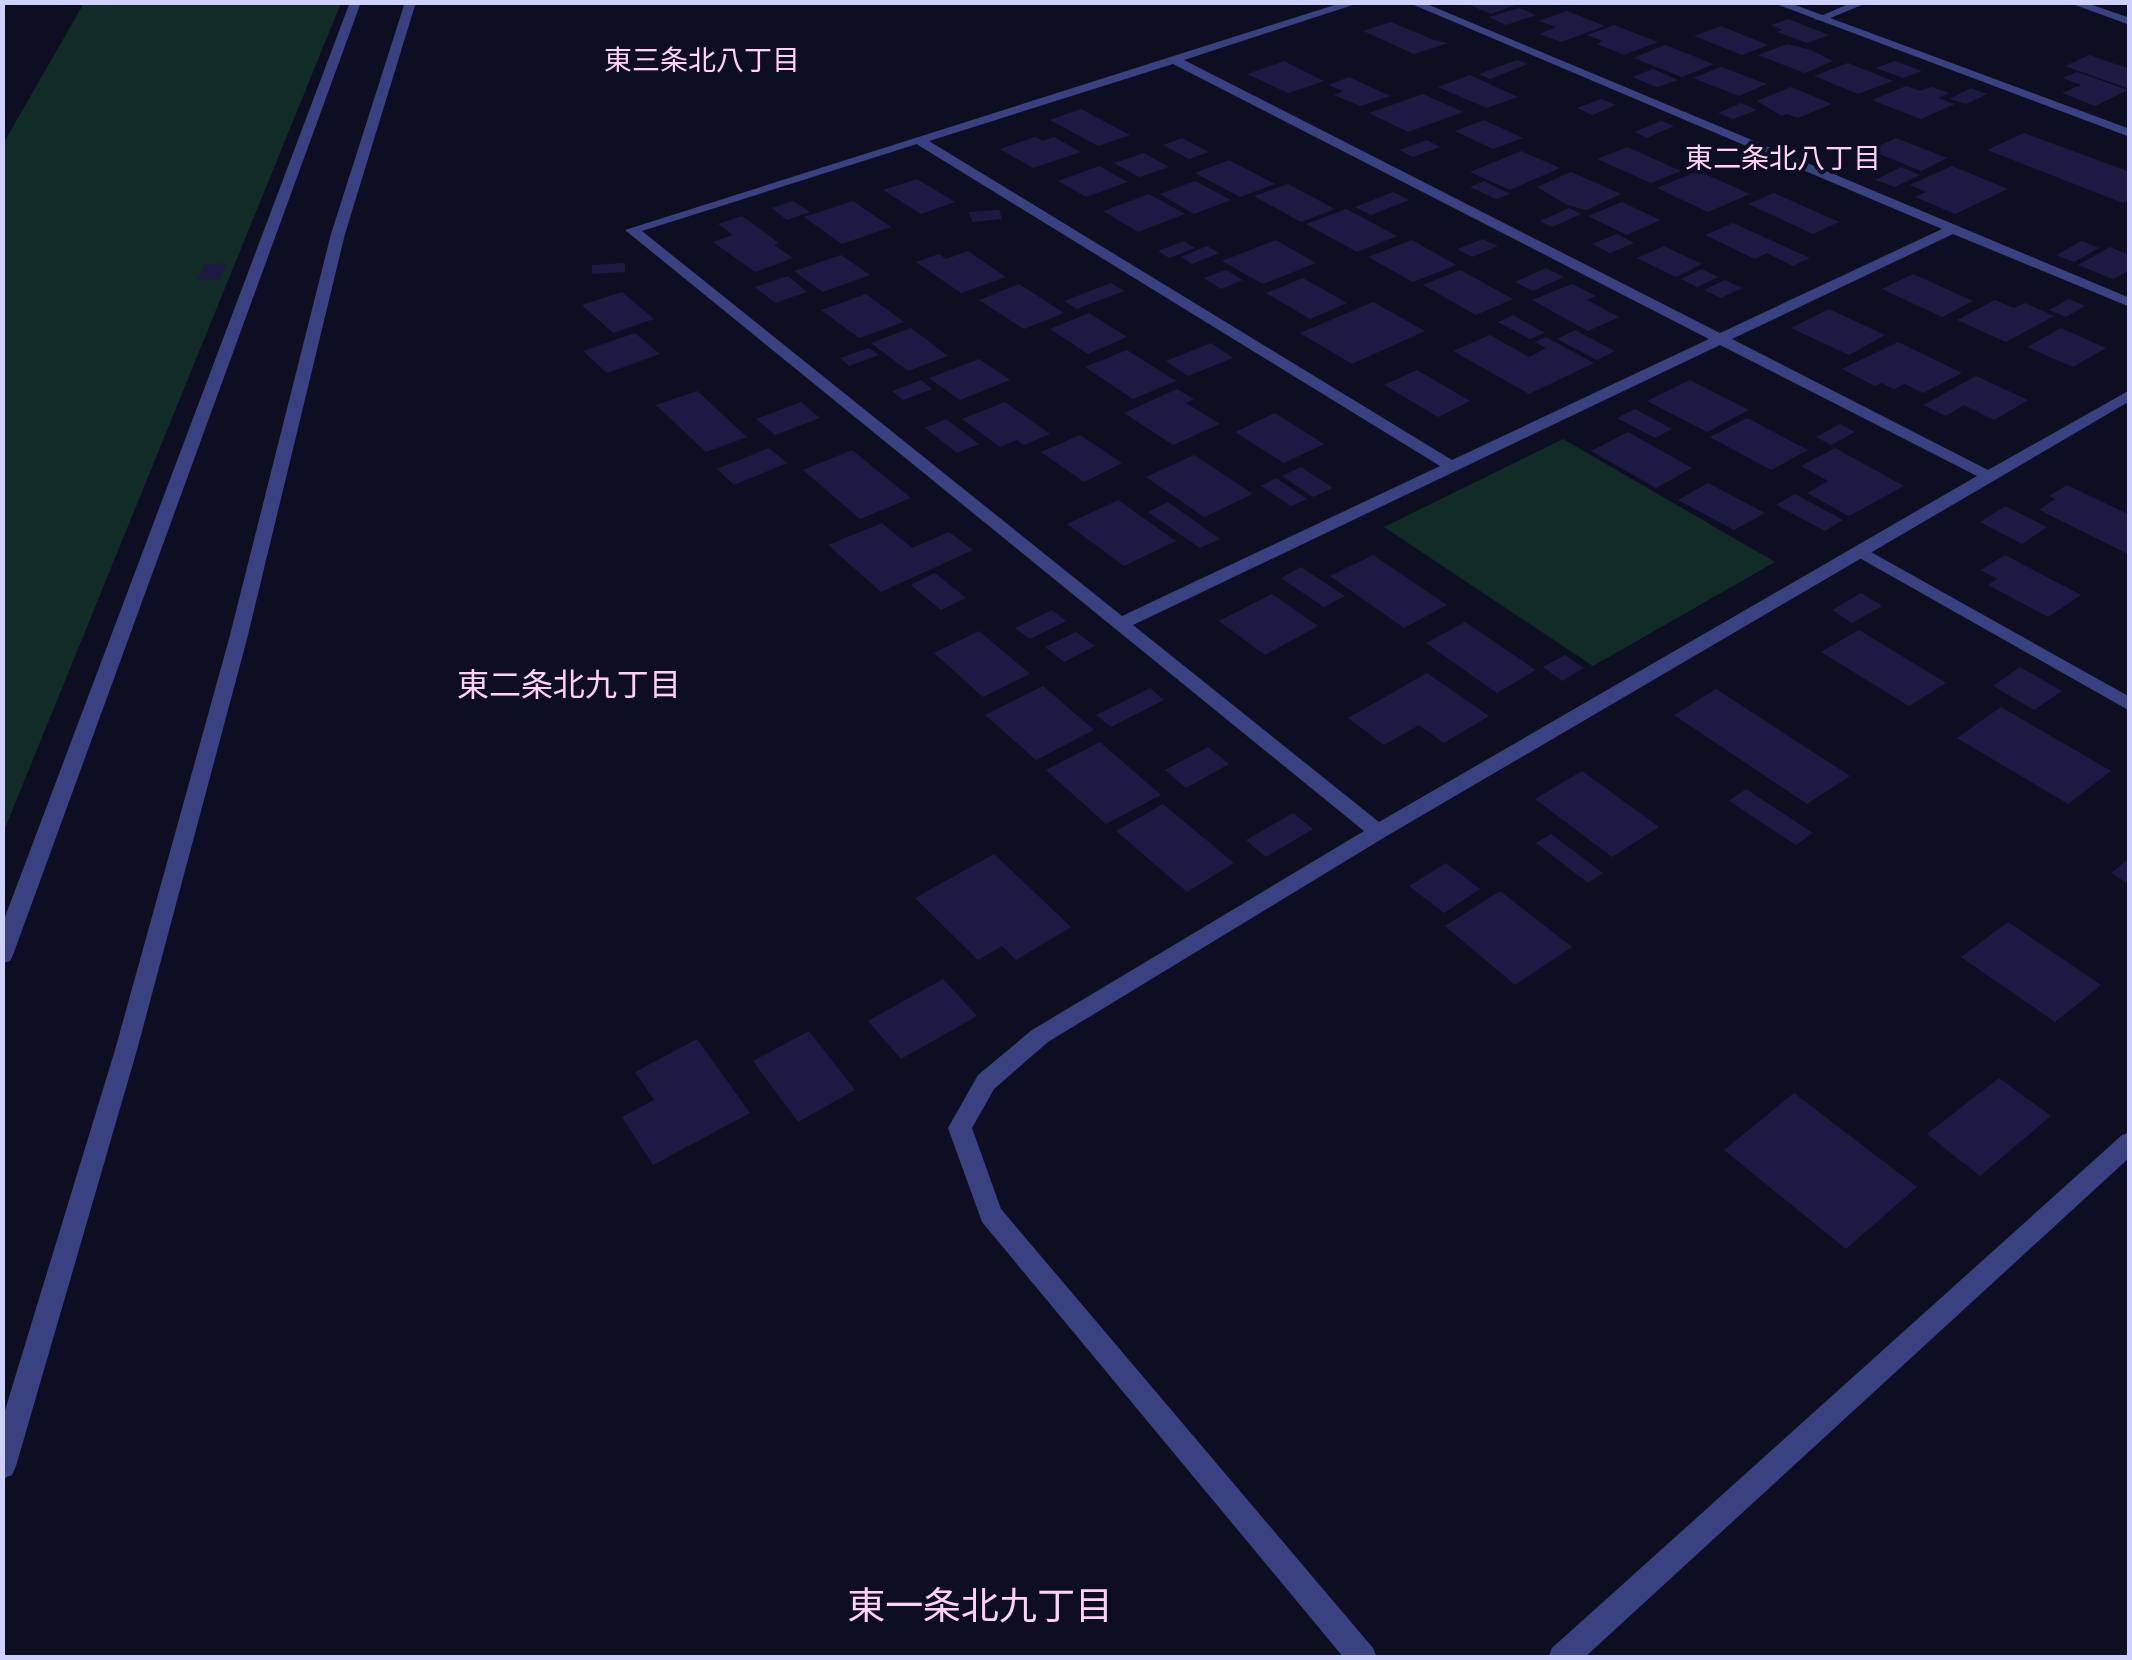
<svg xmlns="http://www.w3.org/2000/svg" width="2132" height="1660" viewBox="0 0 2132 1660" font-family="'Noto Sans','Noto Sans JP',sans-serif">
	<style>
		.green { fill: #112c27 }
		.building { fill: #1c1a43 }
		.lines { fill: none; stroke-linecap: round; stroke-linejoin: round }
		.service { fill: #394181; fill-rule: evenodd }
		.minor { fill: #394181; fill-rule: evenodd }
		.tertiary { fill: #394181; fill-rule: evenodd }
		.labels { text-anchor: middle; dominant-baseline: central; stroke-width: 8; stroke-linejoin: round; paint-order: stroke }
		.far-neighbourhood-label { font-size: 28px; fill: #ffd1f5; stroke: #0e0e22 }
		.neighbourhood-label { font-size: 32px; fill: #ffd1f5; stroke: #0e0e22 }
		.near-neighbourhood-label { font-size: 38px; fill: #ffd1f5; stroke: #0e0e22 }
	</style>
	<rect width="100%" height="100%" fill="#0e0e22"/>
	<path class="green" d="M84,3H341L3,833V144Z
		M1563,439L1775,562L1593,666L1384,527Z"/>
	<path class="building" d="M1514,2L1518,4L1491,14L1465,3Z
		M1519,8L1536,15L1506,25L1489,17Z
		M1567,11L1605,26L1561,42L1540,34L1556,27L1539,21Z
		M1788,19L1829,35L1807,43L1777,32L1783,30L1771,25Z
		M1391,22L1434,40L1448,43L1414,54L1363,31Z
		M1614,25L1658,42L1624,55L1597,44L1603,41L1587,35Z
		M1721,26L1768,45L1742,55L1694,36Z
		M1787,44L1811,50L1833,61L1805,73L1758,55Z
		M1665,45L1714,64L1682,77L1633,58Z
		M2089,55L2130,69V89L2065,66Z
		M1517,60L1528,64L1490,79L1479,74Z
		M1284,61L1324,81L1288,93L1247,74Z
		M1895,61L1922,71L1903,78L1876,68Z
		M1848,63L1893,81L1858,94L1814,76Z
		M1721,67L1767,84L1739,96L1693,78Z
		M1653,69L1678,80L1657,87L1632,77Z
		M2077,72L2128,90L2095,106L2062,93L2081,85L2063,78Z
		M1470,75L1518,97L1487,108L1438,87Z
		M1349,77L1390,96L1360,106L1334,95L1343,91L1328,85Z
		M1906,86L1920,91L1931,87L1949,93L1938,98L1955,104L1921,119L1872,100Z
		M1791,87L1832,104L1798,118L1787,114L1782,116L1757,101Z
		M1971,88L1987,94L1966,104L1949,99Z
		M1423,94L1463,112L1408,132L1369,113Z
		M1601,99L1616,105L1592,115L1577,108Z
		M1741,103L1757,110L1733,119L1718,113Z
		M1081,109L1130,135L1098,146L1050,120Z
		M1484,120L1523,138L1493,149L1455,131Z
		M1661,121L1674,126L1647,138L1634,132Z
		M2024,133L2130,172V200L2123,203L1987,150Z
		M1035,137L1043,141L1054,137L1081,152L1033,168L1000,149Z
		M1182,138L1209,152L1189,159L1163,145Z
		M1896,138L1947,158L1921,171L1870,150Z
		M1427,140L1440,147L1413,157L1399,150Z
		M1627,147L1681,171L1651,183L1597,159Z
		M1521,151L1560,168L1510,190L1470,172Z
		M1144,153L1169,167L1139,177L1114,163Z
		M1229,160L1275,184L1240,197L1195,173Z
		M1099,166L1128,182L1086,197L1058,181Z
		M1952,166L2008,189L1955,214L1915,197L1926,192L1910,185Z
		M1901,167L1920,175L1895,187L1875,180Z
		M1698,171L1750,194L1708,212L1657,188Z
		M1571,172L1621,194L1586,210L1567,205L1537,187Z
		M917,179L955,202L921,214L883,190Z
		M1195,181L1231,200L1194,214L1160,194Z
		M1484,181L1510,194L1496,199L1470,187Z
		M1288,184L1335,209L1301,222L1254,196Z
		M1393,192L1409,200L1371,215L1355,207Z
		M1774,193L1839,222L1813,234L1748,204Z
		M1149,194L1185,214L1138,232L1103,211Z
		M793,201L810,212L787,220L772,208Z
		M853,201L891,227L842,244L804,217Z
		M1622,202L1660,220L1627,235L1588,216Z
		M1569,208L1581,214L1552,227L1540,221Z
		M1346,209L1397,236L1357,252L1306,224Z
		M999,210L1002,219L972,222L969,212Z
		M742,216L779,243L774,245L793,258L755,272L713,242L733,235L718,224Z
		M1733,223L1810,258L1793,266L1767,253L1755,259L1705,235Z
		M1617,234L1634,243L1610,253L1592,244Z
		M1483,239L1498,246L1472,257L1457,249Z
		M1276,240L1316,263L1263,284L1222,261Z
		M1412,240L1456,265L1413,282L1368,257Z
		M1184,241L1195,248L1169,258L1158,251Z
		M2082,241L2099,248L2074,262L2056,255Z
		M1207,246L1219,253L1192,264L1181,257Z
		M1664,246L1702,264L1676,277L1637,258Z
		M2110,247L2130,255V270L2113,279L2078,265Z
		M968,251L1006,277L961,293L916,262L939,254L946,259Z
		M841,255L870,275L823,292L794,271Z
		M227,263L220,279L198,280L205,264Z
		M625,263V272L592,274V265Z
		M1546,268L1564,277L1533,291L1515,282Z
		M1702,269L1718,277L1697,287L1681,279Z
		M1226,270L1243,280L1221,289L1204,278Z
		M1460,270L1513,299L1476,315L1423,285Z
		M1913,274L1973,301L1942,317L1882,289Z
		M788,276L807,292L775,303L755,287Z
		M1303,278L1347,303L1310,319L1266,293Z
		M1725,280L1742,288L1721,298L1704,290Z
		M1111,283L1124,291L1077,309L1064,301Z
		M1019,284L1064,313L1024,329L979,300Z
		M1572,284L1596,296L1587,300L1619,317L1588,331L1532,300Z
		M622,292L654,319L613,333L582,305Z
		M866,294L904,322L859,338L821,310Z
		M2069,299L2085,306L2066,317L2049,310Z
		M1995,300L2014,308L2025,303L2054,316L2006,342L1957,320Z
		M1373,302L1425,331L1352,364L1300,333Z
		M1829,309L1885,335L1849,355L1791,328Z
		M1089,313L1127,337L1088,354L1050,329Z
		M1513,315L1545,333L1530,339L1498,322Z
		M911,328L948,356L908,371L871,343Z
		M2061,328L2106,348L2073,367L2027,347Z
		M1575,330L1615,351L1597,360L1557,339Z
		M635,333L660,354L607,373L583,351Z
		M1490,335L1529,357L1546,348L1535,342L1546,337L1594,363L1529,394L1453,351Z
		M1898,342L1962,373L1923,393L1905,384L1894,389L1881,383L1875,386L1842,369Z
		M1211,343L1233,358L1188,376L1166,361Z
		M869,348L879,355L849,366L840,358Z
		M1127,350L1176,381L1133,399L1085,367Z
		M979,359L1010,380L960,400L929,378Z
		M1417,370L1470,401L1438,417L1384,385Z
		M1976,376L2028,400L1994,420L1964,405L1946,416L1923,405Z
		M921,380L932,389L903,400L892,391Z
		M1690,380L1749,410L1707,432L1647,401Z
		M1177,389L1194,399L1186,403L1220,424L1173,445L1124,413Z
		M697,391L747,437L706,452L656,405Z
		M801,402L820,418L775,435L756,419Z
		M1005,402L1050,434L1024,445L1017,440L1000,447L962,419Z
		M1635,409L1672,429L1655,438L1617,418Z
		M1275,413L1324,444L1284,463L1235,432Z
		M1747,418L1808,450L1771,470L1710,437Z
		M946,419L979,444L957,453L925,428Z
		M1840,424L1855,432L1831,445L1816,437Z
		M1628,432L1692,468L1656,488L1591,451Z
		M1080,435L1122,463L1084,482L1041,452Z
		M769,448L787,463L734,485L717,469Z
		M1835,448L1904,486L1849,516L1807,493L1828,481L1801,466Z
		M852,450L911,498L860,519L803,470Z
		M1194,455L1253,494L1204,517L1146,477Z
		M1301,467L1333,488L1313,497L1282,476Z
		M1276,478L1307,499L1291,506L1261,486Z
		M1708,483L1765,513L1734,530L1678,500Z
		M2067,485L2130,515V555L2039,510L2055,499L2049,496Z
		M1795,494L1843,520L1825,531L1776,505Z
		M1118,500L1176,541L1124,566L1067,524Z
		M1168,502L1220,539L1200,548L1148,512Z
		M2005,506L2047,527L2022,544L1980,522Z
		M882,523L912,548L949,532L973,550L881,592L828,545Z
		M1373,555L1447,605L1404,628L1330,576Z
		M2005,555L2081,595L2048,617L1988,585L1997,579L1981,570Z
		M1301,567L1345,596L1324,607L1281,578Z
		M935,573L966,598L941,610L911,585Z
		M1861,593L1882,606L1852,623L1832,610Z
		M1272,594L1318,626L1265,655L1219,621Z
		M1052,610L1066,621L1030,639L1015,628Z
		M1465,622L1536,670L1497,693L1426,643Z
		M1859,630L1946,683L1909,706L1821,652Z
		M979,631L1030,674L983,697L934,653Z
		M1076,632L1095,646L1064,662L1045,647Z
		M1565,655L1584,668L1562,681L1543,667Z
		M2020,667L2062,691L2034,710L1993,686Z
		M1427,673L1489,716L1444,743L1419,725L1384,745L1348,718Z
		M1043,686L1094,730L1036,760L985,715Z
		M1150,688L1164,700L1111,727L1096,715Z
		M1716,689L1850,776L1807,804L1674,715Z
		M2001,707L2111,771L2068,804L1957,738Z
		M1100,742L1161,795L1106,824L1046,770Z
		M1208,747L1229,764L1186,788L1165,770Z
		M1582,771L1659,827L1612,857L1535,799Z
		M1746,789L1813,833L1796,845L1729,801Z
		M1163,804L1234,863L1187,892L1116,831Z
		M1293,813L1313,829L1266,857L1246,840Z
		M1551,834L1603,873L1588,883L1536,843Z
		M994,854L1071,927L1016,960L1002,946L978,960L915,898Z
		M2130,858V885L2111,873Z
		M1446,863L1480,889L1444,913L1409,886Z
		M1500,891L1572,947L1515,985L1445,926Z
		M2008,922L2101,985L2055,1022L1961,957Z
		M943,979L977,1016L901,1059L868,1021Z
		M809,1031L855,1090L798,1122L753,1061Z
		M697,1039L750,1113L653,1165L622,1117L654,1100L635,1072Z
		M1999,1078L2051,1116L1980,1176L1927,1134Z
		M1794,1093L1917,1187L1846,1249L1724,1150Z"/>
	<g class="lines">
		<path class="service" d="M350,2H361L13,955L10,961L2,963V925Z
			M405,2H416L345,234L247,639L137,1050L16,1466L12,1475L2,1479V1420L115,1050L229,639L331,234Z
			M1862,547L2130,697V711L1856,556V548Z"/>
		<path class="minor" d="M1344,2H1362L1184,60L1720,333L1942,229L1407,2H1422L2130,298V307L1953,234L1732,339L1988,470L2130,390V401L1385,837L1048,1042L994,1089L972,1128L1001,1209L1373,1648L1377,1658H1344L982,1222L948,1128L978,1075L1032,1030L1364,831L625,230ZM1173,64L1709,339L1452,460L929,141ZM917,144L918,145L1440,466L1122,616L642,231ZM1720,345L1977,476L1379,822L1133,625Z
			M1853,2H1869L1823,21L1814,19Z
			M2067,2H2084L2130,18V25Z
			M2130,1132V1157L1584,1658H1548L1552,1648L2122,1135Z"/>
		<path class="tertiary" d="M1771,2H1787L2130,129V137Z"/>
	</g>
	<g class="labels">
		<g class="far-neighbourhood-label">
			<text x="702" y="59">東三条北八丁目</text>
			<text x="1783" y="157">東二条北八丁目</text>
		</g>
		<g class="neighbourhood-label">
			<text x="569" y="683">東二条北九丁目</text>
		</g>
		<g class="near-neighbourhood-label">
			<text x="980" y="1604">東一条北九丁目</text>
		</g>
	</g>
	<rect width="2132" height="1660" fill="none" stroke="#cfd1ff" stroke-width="10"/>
</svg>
